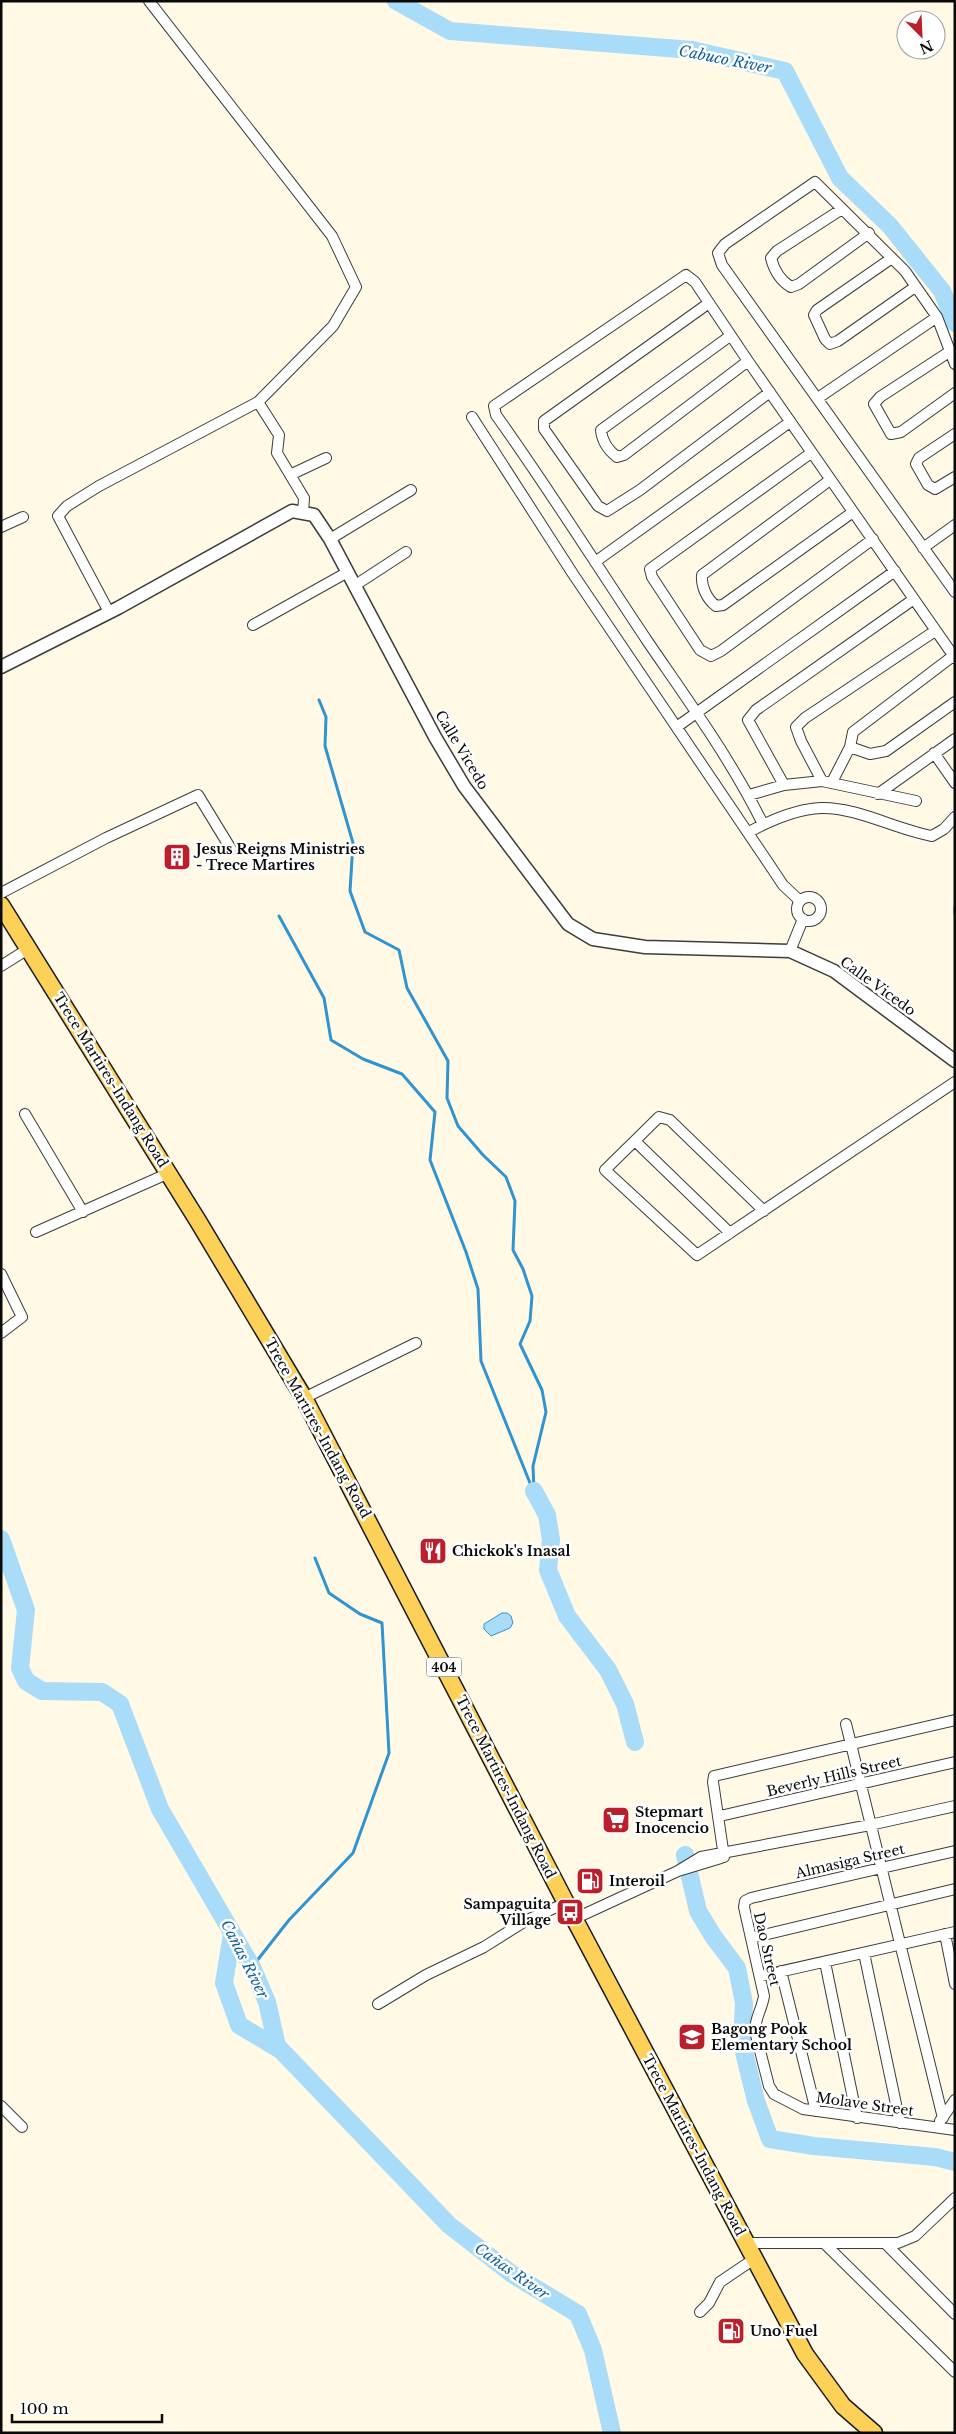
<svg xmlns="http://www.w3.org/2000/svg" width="956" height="2434" viewBox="0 0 956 2434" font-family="'Libre Baskerville',serif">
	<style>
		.water { fill: #a9dcf8; stroke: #2f94d0 }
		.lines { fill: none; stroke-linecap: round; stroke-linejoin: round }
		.stream { stroke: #2f94d0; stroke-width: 3 }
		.river { stroke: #a9dcf8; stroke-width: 18 }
		.minor-casing { stroke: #3c3c3c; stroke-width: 12 }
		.tertiary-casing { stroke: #3c3c3c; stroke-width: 15 }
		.primary-casing { stroke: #1a1a1a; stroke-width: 19 }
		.minor { stroke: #fff; stroke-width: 10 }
		.tertiary { stroke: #fff; stroke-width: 12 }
		.primary { stroke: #fdd058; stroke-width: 16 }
		.labels { text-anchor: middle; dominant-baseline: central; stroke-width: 5; stroke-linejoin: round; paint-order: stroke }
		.shield { fill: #fff; stroke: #535353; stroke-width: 1 }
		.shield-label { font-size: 12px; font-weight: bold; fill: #090909 }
		.street-label { font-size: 14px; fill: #090909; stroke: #fff }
		.poi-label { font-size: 14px; font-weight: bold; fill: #090909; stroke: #fff; text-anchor: start }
		.water-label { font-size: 15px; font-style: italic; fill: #11639c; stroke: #fff }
	</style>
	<rect width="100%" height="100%" fill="#fff9e6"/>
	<path class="water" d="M502,1613H507L511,1616L513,1623L510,1628L491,1636L484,1629V1624Z"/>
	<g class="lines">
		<path class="stream" d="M319,700L326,717L325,746L353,843L350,891L365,932L399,950L407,988L448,1061L447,1098L458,1126L483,1155L506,1177L515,1201L513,1250L523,1269L532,1296L530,1321L520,1344L542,1390L546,1412L533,1466L534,1491
			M955,907V914
			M279,916L324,998L331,1040L363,1059L402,1074L435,1112L430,1160L466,1252L478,1289L481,1361L532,1488
			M252,1967L289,1920L353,1853L389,1753L382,1623L360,1614L329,1593L315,1558"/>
		<path class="river" d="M396,1L450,31L692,50L785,71L840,178L890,226L942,291L955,323
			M534,1491L547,1515L551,1540L548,1570L567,1616L608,1670L625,1704L635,1742
			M1,1539L26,1610L20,1668L26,1681L42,1691L102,1692L120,1704L160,1809L252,1967L267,2002L277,2046L449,2225L512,2274L578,2314L593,2350L612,2433
			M685,1855L698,1911L713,1936L737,1968L744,2003L742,2044L756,2101L770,2139L814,2146L935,2157L955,2162
			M232,1934L224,1983L239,2025L279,2049"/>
		<defs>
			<path id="minor" d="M149,1L332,236L356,287L333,326L258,402
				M842,209L777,251L771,258C774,270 781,281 791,287L799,284L869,233
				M892,258L817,310L814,315L825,339L830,344L838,341L915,287
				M709,303L544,421V429L598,506L607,511L640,490L770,392
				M730,336L601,430C602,441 608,450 617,457L624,455L748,361
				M949,352L880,397L874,404L891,434L901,432L955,393
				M955,364L937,317L905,271L815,182L725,244L718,253L722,265L955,592
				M818,398L937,317
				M472,417L573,574L769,864L783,885L800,901
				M955,434L919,458L916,464L928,485L935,489L955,477
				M811,453L650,569L652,577L700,650L711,656L721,651L873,539
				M292,474L326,458
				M830,480L702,575C701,587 707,599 716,606L723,605L853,512
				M1,527L23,517
				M330,539L411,490
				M923,548L955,525
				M595,562L790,422
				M354,586L406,552
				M109,612L58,516L67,506L99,486L258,402L279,435L277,453L304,498L303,513
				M253,625L346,573
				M678,726L895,571
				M850,747L870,754L886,751L955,702
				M934,753L955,783
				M822,781L801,741L796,727L805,718L935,631
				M832,782L850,747L853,732L953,656
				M784,785L748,720L756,710L914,599
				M878,794L955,739
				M749,795L784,785L822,781L916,801
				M763,824C730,758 689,702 648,642C597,566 549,489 496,415L494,406L686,275L695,282L748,361L955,658
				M749,832C771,820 796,809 821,808C857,807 897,830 932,836L944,829L955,817
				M1,893L106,838L198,795L231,849
				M797 909a12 12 0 1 1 24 0a12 12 0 1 1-24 0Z
				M790,951L803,919
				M1,966L28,949
				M25,1114L83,1212
				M635,1141L730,1233
				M764,1211L670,1120L659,1117L605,1170L697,1255L955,1082
				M36,1232L169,1173
				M1,1274L22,1317L1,1333
				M304,1398L416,1343
				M846,1724L943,2118
				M720,1816L955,1762
				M955,1851L751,1898L745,1901L744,1907L764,1996C762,2009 755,2018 755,2031L769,2086L774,2094L803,2109L955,2130
				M724,1857L713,1782L714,1776L955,1720
				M678,1871L701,1857L870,1825L955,1806
				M574,1919L678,1871L721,1858
				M945,1934L955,1984
				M751,1938L955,1889
				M864,1953L900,2123
				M825,1962L857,2118
				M781,1971L816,2111
				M761,1976L955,1932
				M378,2004L426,1975L484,1947L527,1920L566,1903
				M1,2106L22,2127
				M940,2121L955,2100
				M746,2243H898L915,2236L955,2198
				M824,2243L955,2372
				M885,2243L955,2314
				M700,2312L709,2303L720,2282L754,2259"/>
			<path id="tertiary" d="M1,667L118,608L292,511L314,515L330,539L435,737L464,786L568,924L593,939L645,947L790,951L834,971L955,1061"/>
			<path id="primary" d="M1,905L198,1221L304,1398L566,1903L805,2354L843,2406L874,2433"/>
		</defs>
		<use href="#minor" class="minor-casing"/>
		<use href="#tertiary" class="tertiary-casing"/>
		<use href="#primary" class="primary-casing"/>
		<use href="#minor" class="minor"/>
		<use href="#tertiary" class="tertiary"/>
		<use href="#primary" class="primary"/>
	</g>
	<defs>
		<symbol id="building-square" viewBox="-11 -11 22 22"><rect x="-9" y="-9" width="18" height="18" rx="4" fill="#bb1f2b" stroke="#fff"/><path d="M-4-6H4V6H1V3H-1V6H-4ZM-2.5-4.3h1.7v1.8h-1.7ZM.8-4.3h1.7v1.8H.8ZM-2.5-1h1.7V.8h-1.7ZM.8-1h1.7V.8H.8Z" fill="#fff"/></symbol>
		<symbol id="restaurant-square" viewBox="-11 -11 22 22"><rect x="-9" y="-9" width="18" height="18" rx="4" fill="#bb1f2b" stroke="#fff"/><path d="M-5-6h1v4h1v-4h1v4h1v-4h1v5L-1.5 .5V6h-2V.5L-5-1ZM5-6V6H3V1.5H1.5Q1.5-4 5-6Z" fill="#fff"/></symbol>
		<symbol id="supermarket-square" viewBox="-11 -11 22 22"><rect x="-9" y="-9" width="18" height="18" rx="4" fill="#bb1f2b" stroke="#fff"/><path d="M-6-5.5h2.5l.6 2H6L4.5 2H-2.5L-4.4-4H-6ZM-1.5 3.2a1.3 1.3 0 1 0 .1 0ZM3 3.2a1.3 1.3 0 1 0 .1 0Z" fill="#fff"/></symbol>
		<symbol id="fuel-square" viewBox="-11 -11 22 22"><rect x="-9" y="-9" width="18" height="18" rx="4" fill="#bb1f2b" stroke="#fff"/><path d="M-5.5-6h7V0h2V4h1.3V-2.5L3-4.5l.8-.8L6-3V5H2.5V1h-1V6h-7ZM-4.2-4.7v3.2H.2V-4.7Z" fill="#fff"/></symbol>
		<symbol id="bus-square" viewBox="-11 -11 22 22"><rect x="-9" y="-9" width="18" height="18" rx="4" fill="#bb1f2b" stroke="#fff"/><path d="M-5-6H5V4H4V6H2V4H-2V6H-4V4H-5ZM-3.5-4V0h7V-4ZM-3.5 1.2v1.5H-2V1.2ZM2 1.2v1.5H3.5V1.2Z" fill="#fff"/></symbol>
		<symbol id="school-square" viewBox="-11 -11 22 22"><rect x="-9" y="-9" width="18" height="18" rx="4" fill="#bb1f2b" stroke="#fff"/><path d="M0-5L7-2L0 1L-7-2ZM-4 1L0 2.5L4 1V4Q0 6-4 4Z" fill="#fff"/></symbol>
	</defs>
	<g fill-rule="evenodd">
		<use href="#building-square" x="161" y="841" width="32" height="32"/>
		<use href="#restaurant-square" x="417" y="1535" width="32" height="32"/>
		<use href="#supermarket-square" x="600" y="1804" width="32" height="32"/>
		<use href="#fuel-square" x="574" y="1865" width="32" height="32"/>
		<use href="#bus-square" x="554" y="1896" width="32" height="32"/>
		<use href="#school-square" x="676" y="2021" width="32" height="32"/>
		<use href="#fuel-square" x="715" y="2315" width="32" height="32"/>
	</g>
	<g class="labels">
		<rect class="shield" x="426.5" y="1657.5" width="35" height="19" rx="4"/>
		<g class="shield-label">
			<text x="444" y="1667">404</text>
		</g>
		<g class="street-label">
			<text transform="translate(462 750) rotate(59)">Calle Vicedo</text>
			<text transform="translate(878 986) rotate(36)">Calle Vicedo</text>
			<text transform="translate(111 1080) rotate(58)">Trece Martires-Indang Road</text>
			<text transform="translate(318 1428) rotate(61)">Trece Martires-Indang Road</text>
			<text transform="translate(834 1776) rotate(-13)">Beverly Hills Street</text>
			<text transform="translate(506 1787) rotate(63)">Trece Martires-Indang Road</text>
			<text transform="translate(850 1861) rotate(-13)">Almasiga Street</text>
			<text transform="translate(767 1949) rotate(77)">Dao Street</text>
			<text transform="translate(865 2104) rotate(8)">Molave Street</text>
			<text transform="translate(694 2145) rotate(62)">Trece Martires-Indang Road</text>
		</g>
		<g class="poi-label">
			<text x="196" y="849">Jesus Reigns Ministries<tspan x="196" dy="16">- Trece Martires</tspan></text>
			<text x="452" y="1551">Chickok's Inasal</text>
			<text x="635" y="1812">Stepmart<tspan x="635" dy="16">Inocencio</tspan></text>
			<text x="609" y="1881">Interoil</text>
			<text x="551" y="1904" text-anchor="end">Sampaguita<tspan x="551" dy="16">Village</tspan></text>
			<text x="711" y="2029">Bagong Pook<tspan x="711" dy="16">Elementary School</tspan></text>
			<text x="750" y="2331">Uno Fuel</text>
		</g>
		<g class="water-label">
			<text transform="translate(725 59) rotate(11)">Cabuco River</text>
			<text transform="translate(245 1959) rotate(63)">Cañas River</text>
			<text transform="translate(512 2271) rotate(35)">Cañas River</text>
		</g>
	</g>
	<rect width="956" height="2434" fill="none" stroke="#090909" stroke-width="5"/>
	<g transform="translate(921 35) rotate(156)"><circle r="24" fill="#ffffff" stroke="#9d9d9d"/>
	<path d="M0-4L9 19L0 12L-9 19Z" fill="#bb1f2b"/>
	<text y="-8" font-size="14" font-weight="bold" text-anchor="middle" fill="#090909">N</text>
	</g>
	<path d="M12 2414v8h150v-8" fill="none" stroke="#090909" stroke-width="2.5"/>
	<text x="20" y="2414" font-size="15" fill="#090909" stroke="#ffffff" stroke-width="4" paint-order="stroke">100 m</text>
</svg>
